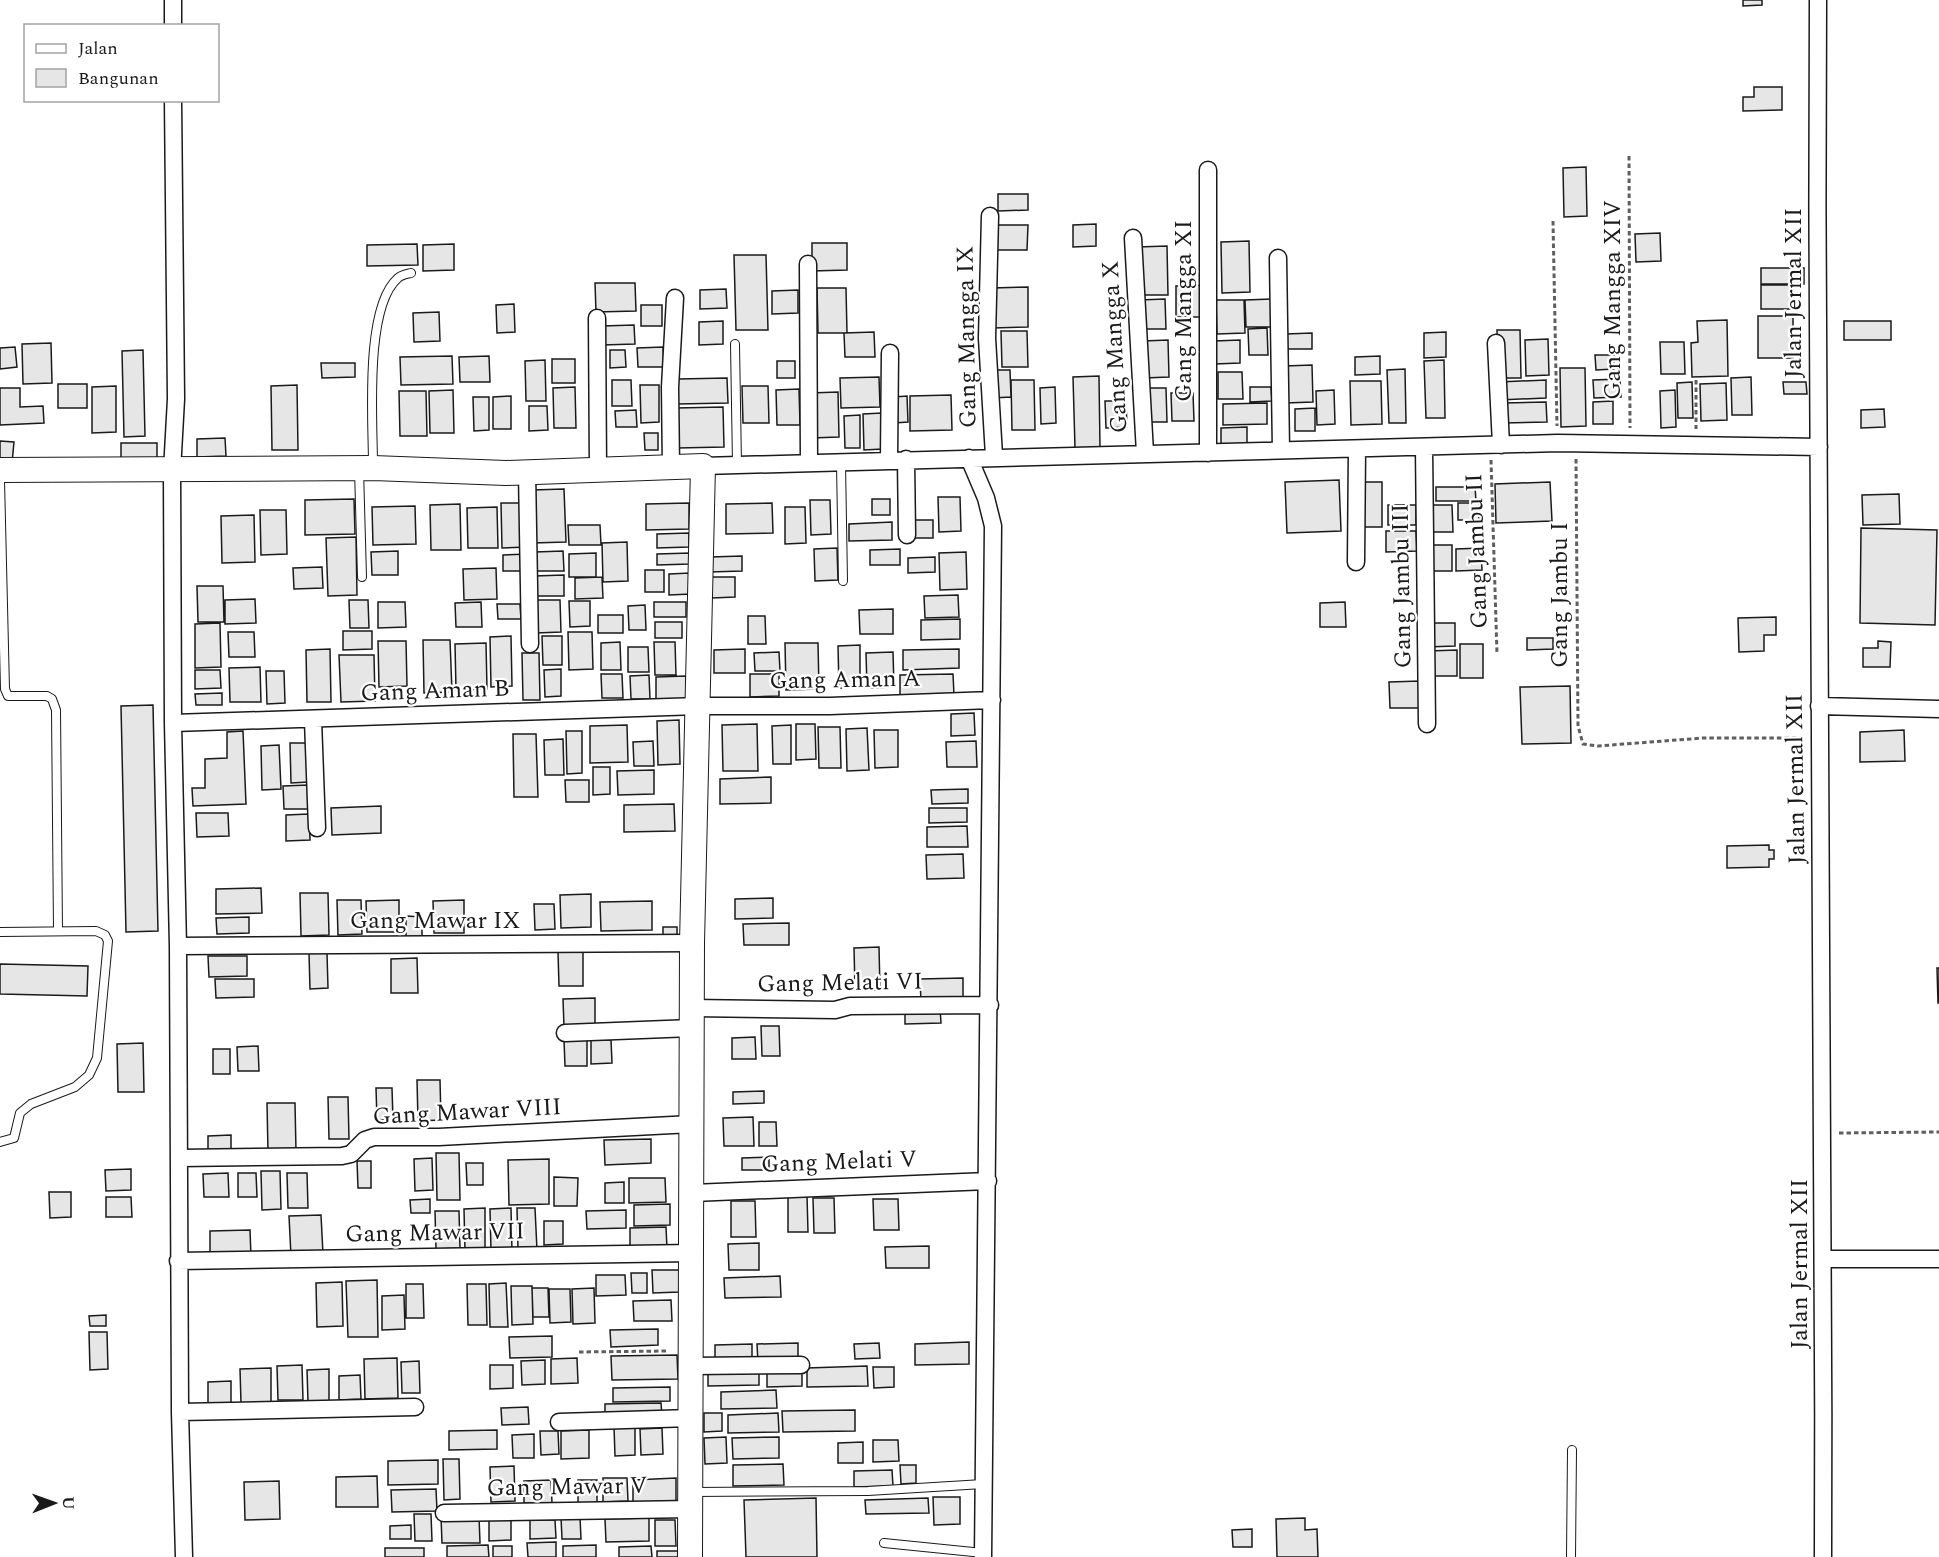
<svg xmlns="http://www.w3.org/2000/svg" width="1939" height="1557" viewBox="0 0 1939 1557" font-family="Spectral,serif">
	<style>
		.building { fill: #e6e6e6; stroke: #1a1a1a; stroke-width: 1.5 }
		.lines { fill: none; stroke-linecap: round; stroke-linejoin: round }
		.lane-casing { stroke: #1a1a1a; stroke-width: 10 }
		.street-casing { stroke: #1a1a1a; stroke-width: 19 }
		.secondary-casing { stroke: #1a1a1a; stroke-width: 26 }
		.path { stroke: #5f5f5f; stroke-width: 3; stroke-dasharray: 4.5 3; stroke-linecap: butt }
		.lane { stroke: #fff; stroke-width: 8 }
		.street { stroke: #fff; stroke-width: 16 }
		.secondary { stroke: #fff; stroke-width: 24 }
		.labels { text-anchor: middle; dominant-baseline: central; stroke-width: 4.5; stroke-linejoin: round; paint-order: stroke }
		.street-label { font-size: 24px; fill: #1a1a1a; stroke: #fff }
	</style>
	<rect width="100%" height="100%" fill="#fff"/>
	<path class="building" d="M1743,0H1762V5L1743,6Z
		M1754,87H1782V110L1743,111V97H1754Z
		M1586,167L1587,216L1564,217L1563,168Z
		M998,194H1028V210L998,211Z
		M1096,224V246L1073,247V225Z
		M994,225H1028L1027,250H993Z
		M1660,233L1661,261L1636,262L1635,234Z
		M1249,241L1250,292L1222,293L1221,242Z
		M812,243H847V270L812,271Z
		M417,244L418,265L367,266V245Z
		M454,244V270L423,271V245Z
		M1167,246L1168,295H1138L1137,247Z
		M734,255H766L768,330H736Z
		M1761,268H1804V284H1761Z
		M595,283H635L636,311L596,312Z
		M1200,285L1201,317H1176V286Z
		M1761,285H1792V309H1761Z
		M1028,287V327L993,328L992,288Z
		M817,288H846L847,333H818Z
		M726,289L727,308L700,309V290Z
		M798,290V313L772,314V291Z
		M1165,299L1166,329H1139V300Z
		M1274,299L1275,327H1246L1245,300Z
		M1216,300H1244L1245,333L1217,334Z
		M514,304L515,332L497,333L496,305Z
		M641,305H662V326H641Z
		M439,312L440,341L414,342L413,313Z
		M1758,316H1793V358H1758Z
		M1727,320L1728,376L1692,377L1691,343L1698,342L1697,321Z
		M723,321V344L699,345V322Z
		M1844,321H1891V340H1844Z
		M634,325L635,344L602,345V326Z
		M1267,328L1268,355H1249L1248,329Z
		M1497,330H1520L1521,378H1498Z
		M1001,331H1027L1028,367H1002Z
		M874,332L875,357H845L844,333Z
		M1446,332V357L1424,358V333Z
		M1312,333V349H1287L1286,334Z
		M1548,339L1549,375L1526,376L1525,340Z
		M1168,340L1169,377L1144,378L1143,341Z
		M1240,340V363L1215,364L1214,341Z
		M1660,342H1684L1685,374H1661Z
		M51,343L52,383L23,384L22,344Z
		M15,347L17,367L0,369V348Z
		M663,347L664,367H638L637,348Z
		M143,350L145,436L124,437L122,351Z
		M610,350H625L626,367L610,368Z
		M1595,355H1614V369L1596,370Z
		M452,356L453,384L401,385L400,357Z
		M489,356L490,382H460L459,357Z
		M1380,356V374L1355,375V357Z
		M552,359H575V383H552Z
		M545,360L546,401H526L525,361Z
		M1444,360L1445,418H1426L1424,361Z
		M777,361H795V378H777Z
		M321,363H355V377L322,378Z
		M1312,365L1313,402L1286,403L1285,366Z
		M1560,368H1585L1586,426L1561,427Z
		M1405,369L1406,423H1389L1387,370Z
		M991,370H1010L1011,397L992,398Z
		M1218,372H1242L1243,399H1218Z
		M1099,376L1100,448H1075L1073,377Z
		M879,377L880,407L841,408L840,378Z
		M1751,377L1752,415H1732L1731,378Z
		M727,378L728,403L678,404V379Z
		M1620,379L1621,397L1594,398L1593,380Z
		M612,380H631L632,406H612Z
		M1011,380H1034L1035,430H1012Z
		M1546,380V398L1499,400V382Z
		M1350,381H1381L1382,424L1351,425Z
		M1692,382L1693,418H1678L1677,383Z
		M1783,382H1806L1807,394H1784Z
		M1726,383L1727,420L1701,421L1700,384Z
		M58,384H87V408H58Z
		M297,385L298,450H272L271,386Z
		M640,385H659V422L641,423Z
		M116,386V432L92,433V387Z
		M742,386H768L769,423H743Z
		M575,387L576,428H554L553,388Z
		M1055,387L1056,423L1041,424L1040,388Z
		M1250,387H1271L1272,401L1250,402Z
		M0,388H20V407L43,406L44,423L0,425Z
		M1144,388H1166L1167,422H1145Z
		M799,389L800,425H777L776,390Z
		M453,390L454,433H430L429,391Z
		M1334,390L1335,424L1317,425L1316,391Z
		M1675,390L1676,427L1661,428L1660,391Z
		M399,391H426L427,436H400Z
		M838,392L839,437L811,438L810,393Z
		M1171,393H1193L1194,421H1172Z
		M951,395L952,430L910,431V396Z
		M511,396V429H493V397Z
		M907,396L908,422L894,423V397Z
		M473,397H489V430L474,431Z
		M1105,401H1126L1127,427L1106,428Z
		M1613,401V424H1593V402Z
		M1546,402L1547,422L1504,423L1503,403Z
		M1267,403V424L1223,425V404Z
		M529,406H547L548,430L529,431Z
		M723,407L724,447L677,448L676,408Z
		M1315,408V431H1295V409Z
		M1884,409L1885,427L1861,428V410Z
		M636,410L637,427H616L615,411Z
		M882,413L883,449L864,450L863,414Z
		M860,415V448H845L844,416Z
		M1247,427V447H1221V428Z
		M644,433H658V450H645Z
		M225,438L226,456L197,457V439Z
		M0,441L14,442L12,463L0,462Z
		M121,443H157V460H121Z
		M1339,480L1341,531L1287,533L1285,482Z
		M1362,482H1382V527H1362Z
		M1550,482L1552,521L1496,523L1495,484Z
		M1436,487H1475L1476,501H1436Z
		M564,489L566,542L533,543L532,490Z
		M1899,494L1900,524L1863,525L1862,495Z
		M938,497H960L961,531L939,532Z
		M354,499L355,534L305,535V500Z
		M872,499H890V515H872Z
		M810,500H830L831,534L811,535Z
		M501,503H526L527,547L502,548Z
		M689,503V529L646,530V504Z
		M772,503L773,533L726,534V504Z
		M1458,503H1479V520H1458Z
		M460,504L461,550H431L430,505Z
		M1388,505H1416V525H1388Z
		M1431,505H1452L1453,532H1432Z
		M415,506L416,544L373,545L372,507Z
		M497,507L498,548H468L467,508Z
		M785,507H805L806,543L785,544Z
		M260,510H286L287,554L261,555Z
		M254,515L255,562L222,563L221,516Z
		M909,520H933V538H909Z
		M892,522V540L849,541V524Z
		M568,525H600L601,545H569Z
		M1861,528L1937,530L1935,625L1860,623Z
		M1386,531H1416L1417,551L1386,552Z
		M689,533V547L657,548V534Z
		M356,537L357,595L328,596L326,538Z
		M627,542L628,581L603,582L602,543Z
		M1433,545H1452V571H1433Z
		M837,548L838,580L815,581L814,549Z
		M1481,548L1482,570L1456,571V549Z
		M900,549V565H870V550Z
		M398,551V575H372L371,552Z
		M563,551L564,571H535V552Z
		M966,552L967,589L940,590L939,553Z
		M596,553V577H569V554Z
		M690,553V564L657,565V554Z
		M528,554L529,571H503V555Z
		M742,556V571L710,572V557Z
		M935,557V572L908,573V558Z
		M322,567L323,588L294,589L293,568Z
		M496,568L497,599L464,600L463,569Z
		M645,570H664V592H645Z
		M690,573L691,594L669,595V574Z
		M564,575V596H534V576Z
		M602,577L603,598L575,599V578Z
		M711,577H735V597L712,598Z
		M197,586H223L224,622H198Z
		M958,595L959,617L925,618L924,596Z
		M255,599L256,623L225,624V600Z
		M349,600H368L369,628H350Z
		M535,600H560L561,632L536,633Z
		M569,601H590V626L570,627Z
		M378,602H405L406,627L378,628Z
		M481,602L482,627H456L455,603Z
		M654,602H686V617H654Z
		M1345,602L1346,627H1320V603Z
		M497,604H520L521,619H498Z
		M645,605L646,630H629L628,606Z
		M893,609V634H860L859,610Z
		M598,615H623V633H598Z
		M748,616H765L766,644H748Z
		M1776,617V635H1764V651L1739,652L1738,618Z
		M960,619V639L921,640V620Z
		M655,622H682V638H655Z
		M220,623L221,667L195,668V624Z
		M1427,623H1455V646L1427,647Z
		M343,631H372V649L343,650Z
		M228,632H254L255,657H229Z
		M568,632H592L593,669L569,670Z
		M511,636L512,686L491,687L490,637Z
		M542,636H562V665H543Z
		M1527,638H1553V649L1527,650Z
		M423,640H450L452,692L424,693Z
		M378,641H406L407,686L379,687Z
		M1878,641L1891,642L1890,667H1863V648H1878Z
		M620,642L621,670H601V643Z
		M654,642H675L676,675H655Z
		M486,643L487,689L456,690L455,644Z
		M785,643H818L819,689L786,690Z
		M1460,644H1483V678H1460Z
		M860,645V688H839L838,646Z
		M628,647H648L649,672H628Z
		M330,649L331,702H307L306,650Z
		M745,649V673H714V650Z
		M959,649V668L903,670V650Z
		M1457,650V676H1428V651Z
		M779,652L780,671H755L754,653Z
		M893,652L894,687L867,688L866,653Z
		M522,653H539L540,700H523Z
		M339,655H374L375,701L341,702Z
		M260,667L261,702H230L229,668Z
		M561,669V696L545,697L544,670Z
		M195,670H220L221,688L195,689Z
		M266,671H284L285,703L267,704Z
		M601,674H622L623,698H602Z
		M750,674H779V696L750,697Z
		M953,674L954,695L900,696V675Z
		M649,675L650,699H631L630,676Z
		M686,676V701L656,702V677Z
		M1420,681L1421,708H1390L1389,682Z
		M1570,686L1571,743L1522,744L1520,687Z
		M222,693V705H196L195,694Z
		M153,705L158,931L126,932L121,706Z
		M974,713L975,735L951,736V714Z
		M679,720L680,764L658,765L657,721Z
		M757,724L758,771H723L722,725Z
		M796,724H815L816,759L796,760Z
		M627,725L628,762L590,763V726Z
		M791,725V764H773L772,726Z
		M818,727H840L841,768H819Z
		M867,728L869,770L847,771L846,729Z
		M874,730H898V767L875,768Z
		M1904,730L1905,761L1860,762V732Z
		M243,731L246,804L193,806L192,788H205V759L227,758V732Z
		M566,731H582V773L567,774Z
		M513,734H536L538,797H514Z
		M563,739L564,775H545L544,740Z
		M653,741L654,766H634L633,742Z
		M976,741L977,767H947L946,742Z
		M290,743H308L309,782L291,783Z
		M279,745L281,789L262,790L261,746Z
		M593,767H610V794L593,795Z
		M654,770V794L618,795L617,771Z
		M771,777V803L720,804V779Z
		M565,780H589V802H566Z
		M308,785L309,809H284L283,786Z
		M968,789V803L932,804L931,790Z
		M674,804L675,831L624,832V805Z
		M381,806V833L332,835L331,808Z
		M929,808H967V822L929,823Z
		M196,813H228L229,836L197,837Z
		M309,814L310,840L286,841V815Z
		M967,826L968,847H927V827Z
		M1769,845V850H1774V859H1769V867L1727,868V846Z
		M963,854L964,878L927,879L926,855Z
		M261,888L262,913L216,914V889Z
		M300,893H328L329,935L301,936Z
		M591,894V927L561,928L560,895Z
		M773,898V918L735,919V899Z
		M337,900H361L362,934L338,935Z
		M399,900V932H367L366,901Z
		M464,900V933H434L433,901Z
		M652,901V930L601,931L600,902Z
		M534,904H554L555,929L535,930Z
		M406,916L422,917V940H406Z
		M249,917V933L217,934L216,918Z
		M789,923V945H744L743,924Z
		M663,927H677V940H663Z
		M879,947L880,990H855L854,948Z
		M583,951V986H559L558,952Z
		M309,953H327L328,988L310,989Z
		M208,956H247V976L209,977Z
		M417,958L418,993H391V959Z
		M0,964L88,966L87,996L0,994Z
		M1937,968H1939V1003H1938Z
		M963,978V1001L921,1002L920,979Z
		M215,979H254V997L216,998Z
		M595,998V1027H564L563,999Z
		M940,1008L941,1023L905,1024V1009Z
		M761,1026H779L780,1056H762Z
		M755,1037L756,1059H732V1038Z
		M564,1040H587V1066H565Z
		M591,1040H611L612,1063L591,1064Z
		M143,1043L144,1092H118L117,1044Z
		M258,1046L259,1071H238L237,1047Z
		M213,1049H230V1074H213Z
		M417,1080H440L441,1120L418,1121Z
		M376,1088H392L393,1120H377Z
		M764,1091V1103L733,1104V1092Z
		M328,1097H348L349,1139H329Z
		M267,1103H295L296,1151L268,1152Z
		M753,1117L754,1146H724L723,1118Z
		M759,1122H776L777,1146H759Z
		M231,1135V1152L208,1153V1136Z
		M651,1139V1163L605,1165L604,1140Z
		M436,1153H459L460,1200H437Z
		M769,1157V1170H742V1158Z
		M432,1158L433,1190L415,1191L414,1159Z
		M549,1159V1204L509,1205L508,1160Z
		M357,1161H371V1188H358Z
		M466,1163H483V1185H467Z
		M131,1169V1190L106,1191L105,1170Z
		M261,1171H280L281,1209L262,1210Z
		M228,1173L229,1197H204L203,1174Z
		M238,1173H256L257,1197H238Z
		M287,1173H307L308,1208H288Z
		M554,1177L578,1178L577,1206H554Z
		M629,1178H665L666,1202L629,1203Z
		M624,1182V1203H605V1183Z
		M49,1192H71V1217L50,1218Z
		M788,1195H807L808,1232H788Z
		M106,1197H131L132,1217H106Z
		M813,1198H834L835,1233H814Z
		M430,1199V1213H411L410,1200Z
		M873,1199H898L899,1230H874Z
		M731,1201H755L756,1237H731Z
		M670,1204V1225L634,1226V1205Z
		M485,1208V1250L465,1251L464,1209Z
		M511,1208L512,1252H491L490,1209Z
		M517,1208H535L537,1250H518Z
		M626,1210V1228L587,1229L586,1211Z
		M435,1211H459L460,1248L436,1249Z
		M321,1215L323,1254L291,1256L289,1216Z
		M544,1221H563V1244L544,1245Z
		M666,1227L667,1248H630V1228Z
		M250,1230L251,1257H210V1231Z
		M759,1243V1270H729L728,1244Z
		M929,1246V1268H886L885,1247Z
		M652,1270H679V1292L653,1293Z
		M631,1273H647V1293H632Z
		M596,1275H625L626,1295L596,1296Z
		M780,1276L781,1297L725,1298L724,1278Z
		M377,1280L378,1337H348L346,1281Z
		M342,1282L343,1326L317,1327L316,1283Z
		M506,1283L508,1327H490L489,1284Z
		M406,1284H423L424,1318H406Z
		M467,1284H486L487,1325H468Z
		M511,1286H532L533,1324L512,1325Z
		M532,1288H548L549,1317H533Z
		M594,1288L595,1323L573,1324L572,1289Z
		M549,1289H570L571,1322L550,1323Z
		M404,1295L405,1329L382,1330V1296Z
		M671,1300L672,1321H634L633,1301Z
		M106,1315V1326H90L89,1316Z
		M658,1329V1345L611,1347L610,1330Z
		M89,1332H107L108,1369L90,1370Z
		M552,1336V1357L510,1358L509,1337Z
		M969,1342V1364L915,1365V1344Z
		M798,1343V1362L758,1363L757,1344Z
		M879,1343L880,1358L855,1359L854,1344Z
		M752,1344V1362L715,1363V1345Z
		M677,1355L678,1379L612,1380L611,1356Z
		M397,1358L398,1398L365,1399L364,1359Z
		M577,1358L578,1383L551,1384V1359Z
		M545,1360V1384L522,1385L521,1361Z
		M419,1361L420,1393H402L401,1362Z
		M302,1365L303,1400H278L277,1366Z
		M490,1365H513V1388L490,1389Z
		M867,1366L868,1386L807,1387V1368Z
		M759,1367V1385L708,1386V1368Z
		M873,1367H894V1387L874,1388Z
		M271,1368V1402L241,1403L240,1369Z
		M329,1369V1402H308L307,1370Z
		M767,1369H802V1386L767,1387Z
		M360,1375L361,1399L339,1400V1376Z
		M231,1381V1404H208V1382Z
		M670,1387V1401L613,1402V1388Z
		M776,1390L777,1408L721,1409V1392Z
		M661,1403L662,1416L605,1417V1404Z
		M528,1407L529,1424L502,1425L501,1408Z
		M855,1410V1431L783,1432L782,1411Z
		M704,1413H722V1431L704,1432Z
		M778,1413L779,1432L728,1433V1415Z
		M614,1427H635V1455L615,1456Z
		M662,1428L663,1454L641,1455L640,1429Z
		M497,1430V1449L449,1450V1431Z
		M589,1430V1458L561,1459V1431Z
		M540,1431H558L559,1454L541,1455Z
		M534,1434V1458H513L512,1435Z
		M726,1437L727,1463L705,1464L704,1438Z
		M779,1437V1458L733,1459L732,1438Z
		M873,1440H898L899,1461L873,1462Z
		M863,1442V1463H838V1443Z
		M443,1459H459L460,1499L444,1500Z
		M438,1460V1484L388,1485V1461Z
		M783,1464L784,1485L733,1486V1465Z
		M900,1465H916V1483L901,1484Z
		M514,1466L515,1501L491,1502L490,1467Z
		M892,1470L893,1486L854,1487V1471Z
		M377,1476L378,1507H336V1477Z
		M603,1478H627L628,1501L603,1502Z
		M676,1478V1503H633V1480Z
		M551,1480L552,1503H524V1481Z
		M578,1480H597V1503H578Z
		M279,1481L280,1519L245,1520L244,1482Z
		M436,1489L437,1511L392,1512L391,1490Z
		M933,1497H960V1524L934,1525Z
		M816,1498L817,1557H746L744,1500Z
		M928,1498L929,1513L866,1514L865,1500Z
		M414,1514H431L432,1541H415Z
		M479,1516L480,1543H442L441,1517Z
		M561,1517H580L581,1539H562Z
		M489,1518H511V1540L489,1541Z
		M649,1518V1541L606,1542L605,1519Z
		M1305,1518V1530L1317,1529L1318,1557H1277L1276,1519Z
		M530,1520H555L556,1538L530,1539Z
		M655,1520H675L676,1546H655Z
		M411,1525V1539H390V1526Z
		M1252,1529V1547H1233L1232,1530Z
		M556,1542V1557H528L527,1543Z
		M488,1545L489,1557H447V1546Z
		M596,1545V1557H563V1546Z
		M493,1546H512V1557H493Z
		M651,1546L652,1557H619V1547Z
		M385,1548H424V1557H385Z
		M657,1551H678L679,1557H657Z"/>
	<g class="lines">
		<defs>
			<path id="lane" d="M735,344L737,465
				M841,463L843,581
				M373,465C373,422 364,307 398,278C401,275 407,274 411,273
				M359,469L362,577
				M0,480L5,689L8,696H47L52,699L56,710L58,931
				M0,932L96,931L105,935L108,941L97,1058L89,1075L75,1087L31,1104L20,1113L14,1138L0,1142
				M693,1492L868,1491L983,1484
				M884,1543L983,1553
				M1571,1557L1572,1450"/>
			<path id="street" d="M173,0V26
				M1818,0C1815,519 1825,1038 1823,1557
				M173,100L176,399L172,471L173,723L178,946L180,1412L184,1557
				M1208,170V453
				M990,216L987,338L994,456
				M1133,238L1145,453
				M1278,258L1281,450
				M808,264L809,462
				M597,318L598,470
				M1496,343L1501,445
				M1424,447L1427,724
				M969,458L986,498L993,526L983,1557
				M889,459L890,353
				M906,459L907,535
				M703,466L1558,443L1819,447
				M671,467L670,387L675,298
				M527,472L530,644
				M1356,562L1357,449
				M1819,706L1939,709
				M313,720L317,828
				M173,723L699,706H830L992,700
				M178,946L692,943
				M692,1008L835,1010L850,1006L990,1005
				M565,1033L692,1028
				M180,1158L342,1156L351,1154L365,1140L374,1137H439L692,1124
				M693,1193L988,1181
				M1824,1259H1939
				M178,1261L693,1253
				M692,1366L801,1365
				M180,1412L415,1407
				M559,1422L692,1418
				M444,1513L691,1509"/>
			<path id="secondary" d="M0,470L373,468L506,473L703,466L692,943L690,1557"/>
		</defs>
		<use href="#lane" class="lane-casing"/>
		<use href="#street" class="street-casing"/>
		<use href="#secondary" class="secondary-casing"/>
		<path class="path" d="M1629,156L1630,428
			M1553,221L1557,426
			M1696,380V429
			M1576,459L1578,726L1583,744L1598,746L1703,738H1803
			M1491,460L1497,654
			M1839,1133L1939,1132
			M579,1352L669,1351"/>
		<use href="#lane" class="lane"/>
		<use href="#street" class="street"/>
		<use href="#secondary" class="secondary"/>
	</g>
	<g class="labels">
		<g class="street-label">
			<text transform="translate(1794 293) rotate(-90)">Jalan Jermal XII</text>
			<text transform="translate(1613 300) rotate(-90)">Gang Mangga XIV</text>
			<text transform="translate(1184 311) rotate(-90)">Gang Mangga XI</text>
			<text transform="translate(967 337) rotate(-91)">Gang Mangga IX</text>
			<text transform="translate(1115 347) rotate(-93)">Gang Mangga X</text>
			<text transform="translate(1477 551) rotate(-92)">Gang Jambu II</text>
			<text transform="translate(1402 586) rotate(-91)">Gang Jambu III</text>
			<text transform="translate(1560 595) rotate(-90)">Gang Jambu I</text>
			<text transform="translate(845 680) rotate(-1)">Gang Aman A</text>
			<text transform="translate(435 691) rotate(-2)">Gang Aman B</text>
			<text transform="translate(1796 779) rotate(-91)">Jalan Jermal XII</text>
			<text x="435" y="921">Gang Mawar IX</text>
			<text transform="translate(840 983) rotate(-1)">Gang Melati VI</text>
			<text transform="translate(467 1112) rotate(-3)">Gang Mawar VIII</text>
			<text transform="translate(839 1162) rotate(-2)">Gang Melati V</text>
			<text transform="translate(435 1233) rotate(-1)">Gang Mawar VII</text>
			<text transform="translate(1800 1264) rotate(-90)">Jalan Jermal XII</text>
			<text transform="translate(567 1487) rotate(-1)">Gang Mawar V</text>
		</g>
	</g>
	<rect x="24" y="24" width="195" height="78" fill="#ffffff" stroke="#a3a3a3" stroke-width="1.5"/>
	<rect x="36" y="44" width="30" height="9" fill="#ffffff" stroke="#a3a3a3" stroke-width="1.5"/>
	<text x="78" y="54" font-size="18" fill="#1a1a1a">Jalan</text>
	<rect x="36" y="69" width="30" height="18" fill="#e6e6e6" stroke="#a3a3a3" stroke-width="1.5"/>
	<text x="78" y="84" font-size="18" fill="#1a1a1a">Bangunan</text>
	<g transform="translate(54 1503) rotate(89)" stroke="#ffffff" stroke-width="4.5" paint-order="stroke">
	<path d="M0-4.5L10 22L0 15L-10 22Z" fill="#1a1a1a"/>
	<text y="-9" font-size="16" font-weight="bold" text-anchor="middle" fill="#1a1a1a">U</text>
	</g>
</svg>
